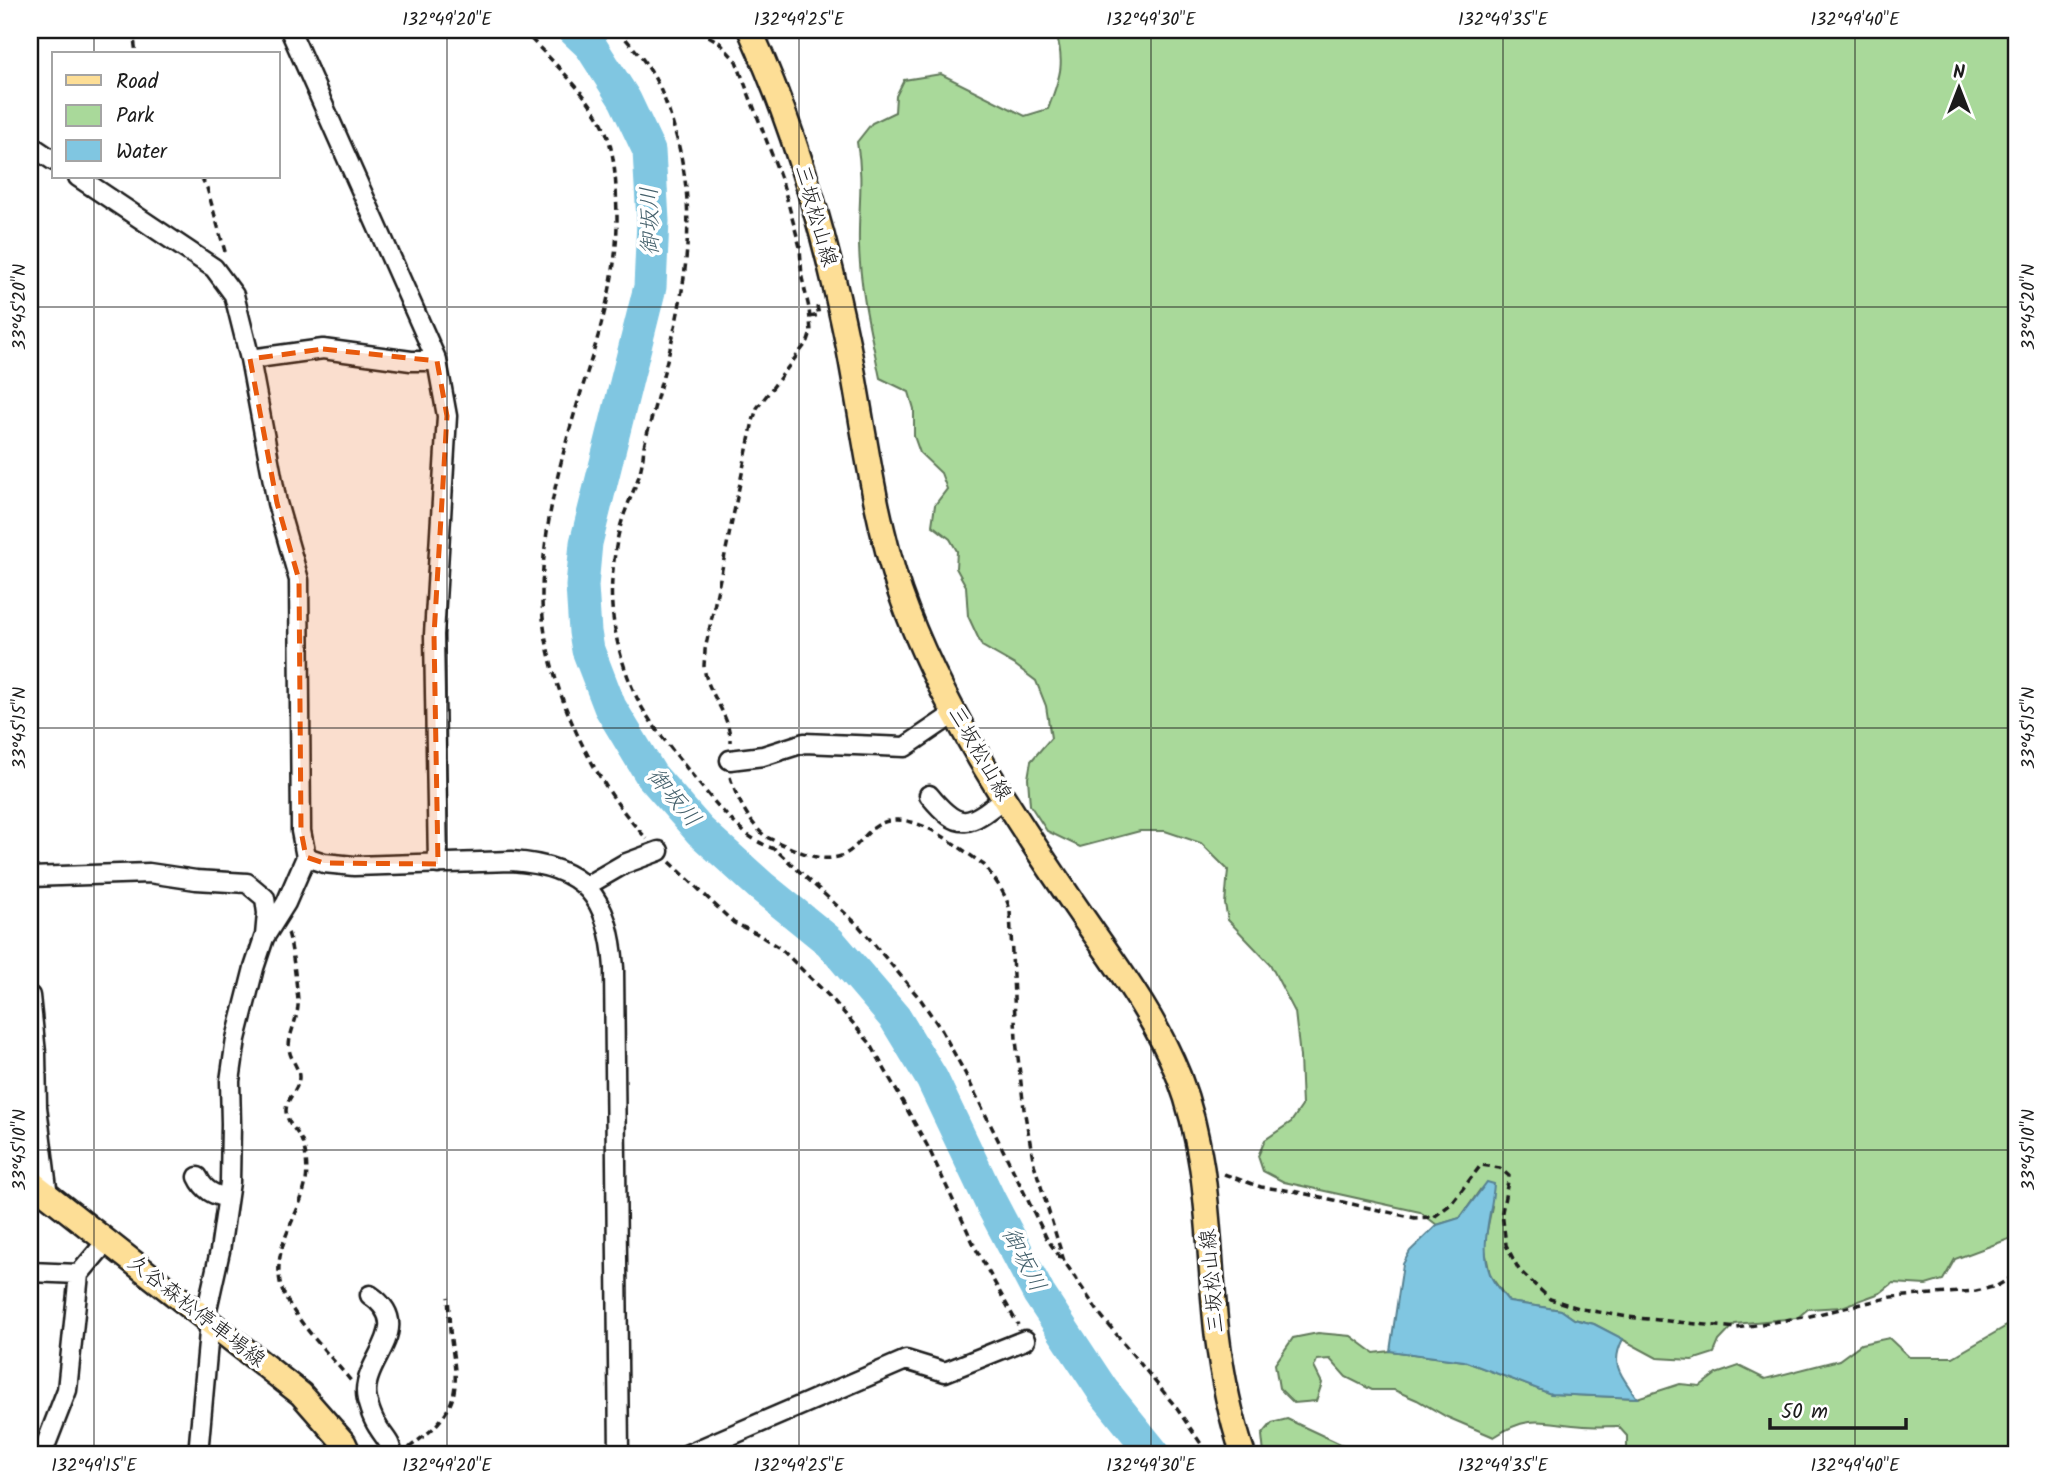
<svg xmlns="http://www.w3.org/2000/svg" width="2047" height="1484" viewBox="0 0 2047 1484" font-family="Kalam,'Klee One',sans-serif">
	<style>
		.green { fill: #a9d99a; stroke: #627a5b; stroke-width: 2 }
		.water { fill: #80c6e1; stroke: #588292; stroke-width: 2 }
		.lines { fill: none; stroke-linecap: round; stroke-linejoin: round }
		.river { stroke: #80c6e1; stroke-width: 33 }
		.minor-casing { stroke: #1c1c1c; stroke-width: 23 }
		.major-casing { stroke: #1c1c1c; stroke-width: 28 }
		.path { stroke: #1c1c1c; stroke-width: 3.5; stroke-dasharray: 7 5; stroke-linecap: butt }
		.minor { stroke: #fff; stroke-width: 18 }
		.major { stroke: #fdde96; stroke-width: 23 }
		.marked { fill: #e8590c; fill-opacity: 0.2; stroke: #e8590c; stroke-width: 5; stroke-dasharray: 14 9; stroke-linejoin: round }
		.ticks { fill: none; stroke: #1c1c1c; stroke-width: 2; stroke-opacity: 0.45 }
		.labels { text-anchor: middle; dominant-baseline: central; stroke-width: 7; stroke-linejoin: round; paint-order: stroke }
		.street-label { font-size: 21px; fill: #1c1c1c; stroke: #fff }
		.water-label { font-size: 23px; font-style: italic; fill: #44606b; stroke: #fff }
		.neatline { fill: none; stroke: #1c1c1c; stroke-width: 2.5 }
		.ticks-label { font-size: 18px; text-anchor: middle; fill: #1c1c1c }
	</style>
	<rect width="100%" height="100%" fill="#fff"/>
	<filter id="ink" filterUnits="userSpaceOnUse"><feTurbulence type="fractalNoise" baseFrequency=".0143" numOctaves="2"/><feDisplacementMap in="SourceGraphic" scale="14" xChannelSelector="R" yChannelSelector="G"/><feConvolveMatrix kernelMatrix="1 2 1 2 8 2 1 2 1" color-interpolation-filters="sRGB"/></filter>
	<g filter="url(#ink)">
		<path class="green" d="M1055,30H1473L1486,34L1491,30H2017V1236L1955,1259L1943,1280L1926,1285L1893,1283L1880,1293L1842,1307L1808,1309L1797,1318L1735,1324L1719,1341L1714,1353L1692,1360L1657,1358L1594,1324L1574,1319L1561,1310L1509,1302L1490,1275L1484,1245L1492,1206L1480,1190L1460,1218L1437,1225L1420,1212L1284,1182L1263,1171L1258,1156L1265,1140L1291,1122L1302,1106L1300,1057L1295,1012L1270,964L1228,920L1225,904L1228,870L1201,843L1165,831H1140L1080,847L1047,831L1030,805L1028,778L1031,761L1051,738L1046,706L1036,681L1015,665L982,646L968,616L966,586L956,568L957,551L950,539L932,525L935,505L947,489L941,473L920,453L914,436V409L909,392L880,378C871,334 860,290 859,245C858,208 864,180 857,142L872,123L895,112L896,96L904,80L941,74L1025,116L1048,109C1060,77 1066,64 1055,30Z
			M2017,1320V1454H1627V1436L1618,1426C1607,1426 1595,1427 1584,1426C1545,1424 1532,1412 1494,1437L1447,1417L1417,1400L1394,1390H1372L1346,1377L1330,1359L1317,1360L1314,1367L1322,1383L1316,1401L1294,1403L1279,1388L1275,1364L1293,1338L1318,1333L1351,1336L1374,1353L1390,1351L1464,1361L1551,1394L1637,1398L1680,1384L1700,1386L1716,1374L1739,1366L1765,1379L1839,1360L1861,1344L1889,1338L1909,1357H1953Z
			M1287,1419L1362,1454H1264L1262,1435L1272,1423Z"/>
		<path class="water" d="M1487,1182L1494,1184C1492,1214 1479,1245 1490,1274C1493,1284 1503,1293 1509,1302L1561,1310L1574,1319L1594,1324L1623,1339C1609,1366 1622,1376 1637,1398L1551,1394L1464,1361L1390,1351L1403,1264L1410,1251L1437,1225L1460,1218Z"/>
		<g class="lines">
			<path class="river" d="M574,30L590,45L625,100L649,151L653,221L650,287L586,543L582,586L585,632L588,650L610,707L651,775L700,831L761,886L830,942L895,1018L932,1079L990,1201L1039,1294L1103,1391L1154,1454"/>
			<defs>
				<path id="minor" d="M290,30L437,361
					M30,145L54,161
					M78,177L214,268L234,295L250,359L277,503L299,580L301,831L306,857L286,903L264,938L254,968L236,1039L230,1081L231,1124L230,1182L220,1251L206,1314L210,1321L198,1454
					M250,359L323,349L411,361H437L447,416L434,635L438,864
					M730,760L763,756L804,743L905,747L955,713
					M929,795C960,833 969,826 1004,798
					M306,857L324,863L354,866L512,861C585,866 609,897 614,968L619,1454
					M30,877L149,873L196,880L247,883L265,898L267,913L265,936
					M586,886L624,864L659,851
					M30,996L36,1053L37,1107L48,1196
					M198,1177C204,1190 213,1195 227,1198
					M30,1272L79,1274L106,1242
					M370,1295C415,1326 367,1356 366,1391C366,1401 372,1418 378,1427C383,1436 392,1443 392,1454
					M45,1454L46,1444L67,1390L79,1274
					M688,1454L906,1360L945,1372L1025,1340"/>
				<path id="major" d="M750,30C795,129 826,238 848,345C864,427 873,513 900,592C939,704 1013,816 1080,913C1117,967 1155,1016 1179,1077C1211,1160 1207,1247 1217,1334C1222,1375 1230,1415 1243,1454
					M30,1181L301,1394L344,1443L349,1454"/>
			</defs>
			<use href="#minor" class="minor-casing"/>
			<use href="#major" class="major-casing"/>
			<path class="path" d="M133,30L136,54
				M523,30C549,59 583,88 602,123C616,150 616,186 617,216C618,296 586,368 566,443C553,492 542,545 542,595C541,676 592,782 647,839
				M618,30C628,42 640,54 648,67C661,86 669,110 675,132C707,243 672,339 644,446C642,476 635,485 625,512C617,533 614,557 612,580C609,618 620,663 637,698C646,717 660,734 673,751C695,778 716,807 743,831C752,839 763,845 775,849L858,925L921,1000L942,1031L965,1073L1047,1239L1062,1260
				M698,30L719,42L736,61L782,181L800,247L802,278L809,308L811,332L808,341L757,408L753,421L705,650C705,656 704,662 704,667C707,694 731,714 730,742
				M201,177L207,188L226,255
				M810,317L819,315L817,306
				M730,777C736,797 750,824 766,837C783,844 814,861 832,858C851,856 857,843 870,831C903,799 955,845 984,865C994,878 1007,895 1010,911L1016,1040L1024,1109L1034,1164L1064,1261L1099,1313L1175,1406L1208,1454
				M670,862L734,923L756,933L781,949L833,1000L870,1043L928,1147L976,1249L1018,1325
				M288,933C291,938 299,999 298,1006C297,1020 289,1034 289,1047C289,1058 299,1067 299,1077C299,1090 286,1098 286,1111C287,1124 296,1129 301,1139C306,1150 308,1168 306,1181C300,1216 273,1244 280,1282C286,1312 332,1357 351,1381
				M1224,1174L1261,1187L1293,1191L1415,1218L1434,1217L1451,1204L1481,1165L1500,1168L1509,1176L1502,1212L1506,1245L1519,1270L1550,1299L1582,1309L1628,1317L1737,1328L1810,1316L1892,1297L1976,1291L1997,1286L2017,1274
				M409,1448C418,1440 430,1433 438,1423C465,1392 453,1366 450,1330C449,1319 449,1308 448,1297"/>
			<use href="#minor" class="minor"/>
			<use href="#major" class="major"/>
		</g>
	</g>
	<path class="marked" d="M323,349L437,361L447,416L434,635L438,864L324,863L306,857L301,831L299,580L277,503L250,359Z"/>
	<path class="ticks" d="M94,30V54M447,30V1454M799,30V1454M1151,30V1454M1503,30V1454M1855,30V1454M94,177V1454M30,307H2017M30,728H2017M30,1150H2017"/>
	<g class="labels">
		<g class="street-label">
			<text transform="translate(815 216) rotate(74)">三坂松山線</text>
			<text transform="translate(979 754) rotate(60)">三坂松山線</text>
			<text transform="translate(1213 1281) rotate(-95)">三坂松山線</text>
			<text transform="translate(196 1312) rotate(38)">久谷森松停車場線</text>
		</g>
		<g class="water-label">
			<text transform="translate(651 221) rotate(-91)">御坂川</text>
			<text transform="translate(673 798) rotate(50)">御坂川</text>
			<text transform="translate(1023 1260) rotate(63)">御坂川</text>
		</g>
	</g>
	<rect width="2047" height="1484" fill="none" stroke="#fff" stroke-width="77"/>
	<rect x="52" y="52" width="228" height="126" fill="#ffffff" stroke="#a4a4a4" stroke-width="2"/>
	<rect x="66" y="75" width="35" height="10" fill="#fdde96" stroke="#a4a4a4" stroke-width="2"/>
	<text x="116" y="88" font-size="21" fill="#1c1c1c">Road</text>
	<rect x="66" y="105" width="35" height="21" fill="#a9d99a" stroke="#a4a4a4" stroke-width="2"/>
	<text x="116" y="122" font-size="21" fill="#1c1c1c">Park</text>
	<rect x="66" y="140" width="35" height="21" fill="#80c6e1" stroke="#a4a4a4" stroke-width="2"/>
	<text x="116" y="158" font-size="21" fill="#1c1c1c">Water</text>
	<g transform="translate(1959 88)" stroke="#ffffff" stroke-width="5" paint-order="stroke">
	<path d="M0-5L12 26L0 18L-12 26Z" fill="#1c1c1c"/>
	<text y="-10" font-size="19" font-weight="bold" text-anchor="middle" fill="#1c1c1c">N</text>
	</g>
	<path d="M1770 1418v10h136v-10" fill="none" stroke="#1c1c1c" stroke-width="3.5"/>
	<text x="1781" y="1418" font-size="21" fill="#1c1c1c" stroke="#ffffff" stroke-width="5" paint-order="stroke">50 m</text>
	<rect x="38" y="38" width="1970" height="1408" class="neatline"/>
	<g class="ticks-label">
		<text x="447" y="25">132°49'20"E</text>
		<text x="799" y="25">132°49'25"E</text>
		<text x="1151" y="25">132°49'30"E</text>
		<text x="1503" y="25">132°49'35"E</text>
		<text x="1855" y="25">132°49'40"E</text>
		<text transform="translate(19 307) rotate(-90)" y="6">33°45'20"N</text>
		<text transform="translate(2028 307) rotate(-90)" y="6">33°45'20"N</text>
		<text transform="translate(19 728) rotate(-90)" y="6">33°45'15"N</text>
		<text transform="translate(2028 728) rotate(-90)" y="6">33°45'15"N</text>
		<text transform="translate(19 1150) rotate(-90)" y="6">33°45'10"N</text>
		<text transform="translate(2028 1150) rotate(-90)" y="6">33°45'10"N</text>
		<text x="94" y="1471">132°49'15"E</text>
		<text x="447" y="1471">132°49'20"E</text>
		<text x="799" y="1471">132°49'25"E</text>
		<text x="1151" y="1471">132°49'30"E</text>
		<text x="1503" y="1471">132°49'35"E</text>
		<text x="1855" y="1471">132°49'40"E</text>
	</g>
</svg>
